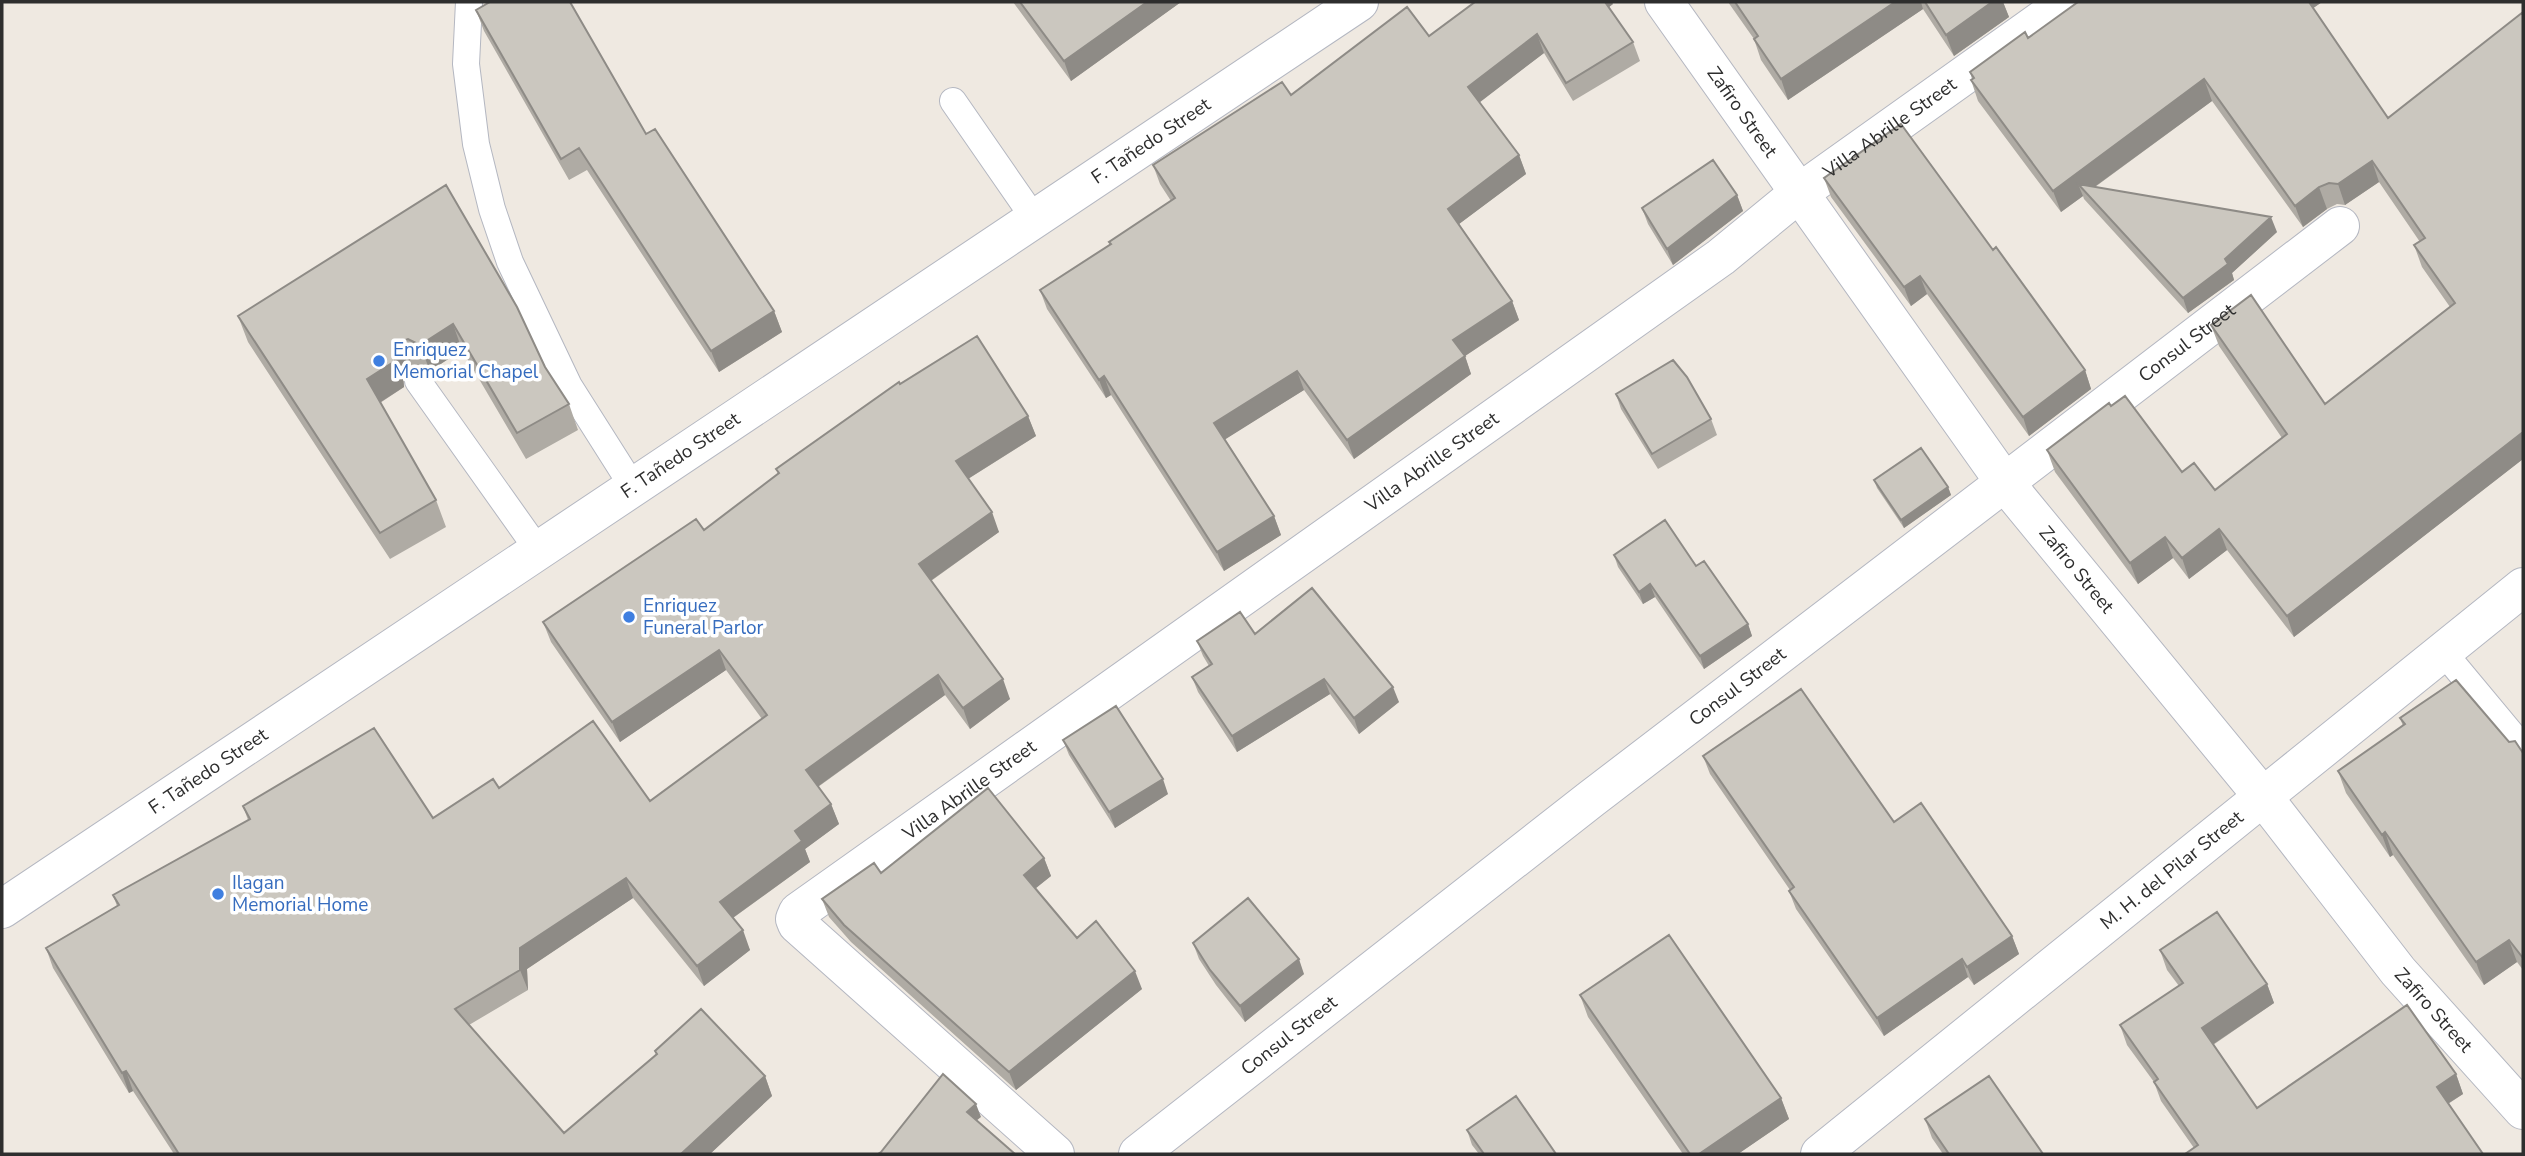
<svg xmlns="http://www.w3.org/2000/svg" width="2525" height="1156" viewBox="0 0 2525 1156" font-family="'Nunito Sans',sans-serif">
	<style>
		.lines { fill: none; stroke-linecap: round; stroke-linejoin: round }
		.service-casing { stroke: #b4b7c1; stroke-width: 28 }
		.minor-casing { stroke: #b4b7c1; stroke-width: 40 }
		.tertiary-casing { stroke: #b4b7c1; stroke-width: 40 }
		.secondary-casing { stroke: #b4b7c1; stroke-width: 40 }
		.service { stroke: #fff; stroke-width: 26 }
		.minor { stroke: #fff; stroke-width: 38 }
		.tertiary { stroke: #fff; stroke-width: 38 }
		.secondary { stroke: #fff; stroke-width: 38 }
		.wall { fill: #afaba4 }
		.shaded-wall { fill: #8e8b86 }
		.building { fill: #cbc7bf; stroke: #8e8b86; stroke-width: 2 }
		.shop-dot { fill: #3f7fe0; stroke: #fff; stroke-width: 2.5 }
		.labels { text-anchor: middle; dominant-baseline: central; stroke-width: 7; stroke-linejoin: round; paint-order: stroke }
		.street-label { font-size: 19px; fill: #2e2e2e; stroke: #fff }
		.shop-label { font-size: 19px; fill: #366cbe; stroke: #fff; text-anchor: start }
	</style>
	<rect width="100%" height="100%" fill="#efe9e1"/>
	<g class="lines">
		<defs>
			<path id="service" d="M469,2L466,64L476,144L492,209L510,262L569,386L633,487
				M953,101L1034,218
				M418,381L538,550
				M2444,653L2523,748"/>
			<g id="minor">
				<path id="s1" d="M1664,2L2005,483L2264,798L2398,971L2523,1110"/>
				<path id="s2" d="M1055,1154L797,924L795,919L798,912L1721,257L1799,193L2067,2"/>
				<path id="s3" d="M1138,1154L1591,799L2340,226"/>
			</g>
			<g id="tertiary">
				<path id="s4" d="M1820,1154L2523,587"/>
			</g>
			<g id="secondary">
				<path id="s5" d="M2,909L1359,2"/>
			</g>
		</defs>
		<use href="#service" class="service-casing"/>
		<use href="#minor" class="minor-casing"/>
		<use href="#tertiary" class="tertiary-casing"/>
		<use href="#secondary" class="secondary-casing"/>
		<use href="#service" class="service"/>
		<use href="#minor" class="minor"/>
		<use href="#tertiary" class="tertiary"/>
		<use href="#secondary" class="secondary"/>
	</g>
	<path class="wall" d="M1013,2H1181L1071,81Z
		M1728,2H2003L2009,17L1954,56L1923,9L1788,100L1761,60L1754,39Z
		M2078,2H2322L2313,8L2388,118L2523,459L2294,637L2227,550L2189,579L2173,558L2138,584L2055,472L2047,450L2111,406L2182,472L2215,490L2282,438L2219,346L2211,325L2325,404L2450,307L2422,267L2414,245L2420,242L2379,182L2345,205L2337,204L2327,209L2303,227L2212,101L2095,187L2277,232L2232,273L2234,280L2188,313L2084,199L2083,196L2061,212L1978,101L1971,80L1972,79L1970,72L2028,38Z
		M1613,4L1609,7L1633,42L1640,61L1573,101L1544,53L1479,102L1519,155L1526,174L1459,224L1512,301L1519,320L1465,356L1471,374L1354,459L1304,390L1225,439L1274,516L1281,535L1224,571L1111,395L1106,398L1047,309L1040,290L1110,245L1109,242L1171,201L1160,184L1153,165L1291,95L1429,36Z
		M476,10L646,134L774,311L782,332L719,372L587,170L569,180L484,31Z
		M1824,178L1993,250L2085,370L2091,389L2029,436L1927,294L1911,306L1831,197Z
		M446,185L545,367L569,404L578,430L526,459L462,350L430,371L417,365L409,368L403,375L404,387L380,403L436,500L446,527L390,559L248,342L238,316Z
		M1737,195L1743,211L1673,265L1648,224L1642,208Z
		M900,384L1028,416L1036,436L968,479L999,532L931,581L1010,699L970,729L945,695L818,787L831,804L839,824L805,849L810,862L733,918L750,950L704,986L633,898L527,969L528,990L469,1025L564,1133L656,1055L655,1051L765,1076L772,1096L710,1154H174L133,1091L129,1093L53,968L46,948L117,906L113,895L248,820L243,806L433,818L499,788L650,801L762,719L726,670L620,742L551,642L543,622L704,530L778,474L776,469Z
		M1616,394L1711,419L1717,435L1658,469L1621,409Z
		M1874,480L1948,487L1951,495L1904,528L1877,488Z
		M1614,555L1696,566L1748,624L1752,636L1704,669L1655,597L1643,604L1618,567Z
		M1255,634L1399,702L1359,734L1330,694L1237,752L1198,692L1192,677L1209,666L1203,656L1197,641Z
		M2400,718L2509,742L2523,753V970L2517,962L2484,985L2393,855L2390,857L2346,793L2338,771L2403,726Z
		M1063,740L1168,794L1115,828L1069,755Z
		M1703,756L1894,822L2012,936L2019,954L1974,985L1968,977L1884,1036L1796,909L1789,891L1790,890L1710,774Z
		M1044,858L1051,876L1035,888L1077,938L1142,989L1016,1090L851,942L829,917L822,899L881,873Z
		M1193,943L1304,974L1245,1022L1216,985L1199,959Z
		M2160,950L2267,984L2274,1003L2213,1045L2257,1108L2456,1074L2463,1094L2448,1104L2194,1148L2161,1101L2154,1082L2127,1045L2120,1025L2179,986L2167,970Z
		M1580,995L1781,1098L1789,1119L1738,1154H1683L1588,1017Z
		M1925,1119L2043,1154H1943L1932,1138Z
		M1467,1130L1556,1154H1479L1472,1145Z"/>
	<path class="shaded-wall" d="M1147,2H1181L1071,81L1064,61Z
		M1602,2H1612L1613,4L1605,10Z
		M1895,2H1921L1923,9L1788,100L1781,79Z
		M1992,2H2003L2009,17L1954,56L1946,35Z
		M2305,2H2322L2309,11Z
		M1537,34L1544,53L1475,106L1468,87Z
		M2204,79L2212,101L2086,193L2078,184L2083,196L2061,212L2053,191Z
		M1519,155L1526,174L1455,227L1448,209Z
		M2372,161L2379,182L2345,205L2338,184Z
		M2319,187L2327,209L2303,227L2295,206Z
		M1737,195L1743,211L1673,265L1667,249Z
		M2271,217L2277,232L2232,273L2234,280L2188,313L2183,298Z
		M1920,276L1927,294L1911,306L1904,287Z
		M1512,301L1519,320L1465,356L1471,374L1354,459L1347,440L1453,340Z
		M774,311L782,332L719,372L711,351Z
		M453,324L462,350L430,371L420,345Z
		M400,342L409,368L403,375L404,387L376,405L367,379Z
		M2085,370L2091,389L2029,436L2023,417Z
		M1297,371L1304,390L1221,442L1214,423Z
		M1104,376L1111,395L1106,398L1099,380Z
		M1028,416L1036,436L963,482L956,461Z
		M2523,432V459L2294,637L2287,616Z
		M1948,487L1951,495L1904,528L1901,520Z
		M992,512L999,532L926,584L919,564Z
		M1274,516L1281,535L1224,571L1217,552Z
		M2219,529L2227,550L2189,579L2182,558Z
		M2165,537L2173,558L2138,584L2130,563Z
		M1650,584L1655,597L1643,604L1639,592Z
		M1748,624L1752,636L1704,669L1700,656Z
		M719,650L726,670L620,742L612,722Z
		M938,675L945,695L813,790L806,770Z
		M1003,679L1010,699L970,729L963,708Z
		M1324,679L1330,694L1237,752L1232,736Z
		M1393,687L1399,702L1359,734L1354,718Z
		M1163,779L1168,794L1115,828L1109,812Z
		M831,804L839,824L805,849L810,862L727,922L720,902L795,831Z
		M2385,832L2393,855L2390,857L2382,835Z
		M1044,858L1051,876L1030,893L1024,875Z
		M626,878L633,898L527,969L528,990L520,970V948Z
		M743,930L750,950L704,986L697,966Z
		M2012,936L2019,954L1974,985L1967,967Z
		M2509,940L2517,962L2484,985L2476,962Z
		M1299,959L1304,974L1245,1022L1240,1006Z
		M1962,959L1968,977L1884,1036L1877,1018Z
		M1135,971L1142,989L1016,1090L1009,1072Z
		M2267,984L2274,1003L2209,1047L2202,1028Z
		M126,1071L133,1091L129,1093L122,1073Z
		M2456,1074L2463,1094L2444,1106L2437,1087Z
		M765,1076L772,1096L710,1154H681Z
		M1781,1098L1789,1119L1738,1154H1699Z
		M976,1104L981,1117L971,1125L967,1112Z"/>
	<path class="building" d="M490,2H570L646,134L655,129L774,311L711,351L579,148L561,159L476,10Z
		M1020,2H1147L1064,61Z
		M1475,2H1605L1633,42L1566,83L1537,34L1468,87L1519,155L1448,209L1512,301L1453,340L1465,356L1347,440L1297,371L1214,423L1274,516L1217,552L1104,376L1099,380L1040,290L1111,244L1109,242L1175,198L1153,165L1282,82L1291,95L1407,7L1429,36Z
		M1735,2H1895L1781,79L1754,39L1758,36Z
		M1925,2H1992L1946,35Z
		M2078,2H2309L2388,118L2523,12V432L2287,616L2219,529L2182,558L2165,537L2130,563L2047,450L2109,403L2111,406L2125,396L2182,472L2194,463L2215,490L2287,434L2211,325L2251,295L2325,404L2455,303L2414,245L2425,238L2372,161L2338,184L2329,183L2319,187L2295,206L2204,79L2053,191L1971,80L1974,78L1970,72L2025,32L2028,38Z
		M1901,124L1993,250L1996,247L2085,370L2023,417L1920,276L1904,287L1824,178Z
		M1713,160L1737,195L1667,249L1642,208Z
		M2078,184L2271,217L2225,259L2228,264L2183,298Z
		M446,185L517,307L545,367L569,404L517,433L453,324L420,345L408,339L400,342L394,349L395,361L367,379L436,500L380,533L238,316Z
		M977,336L1028,416L956,461L992,512L919,564L1003,679L963,708L938,675L806,770L831,804L795,831L802,841L720,902L743,930L697,966L626,878L520,948V970L455,1009L564,1133L657,1054L655,1051L701,1009L765,1076L681,1154H179L126,1071L122,1073L46,948L119,905L113,895L250,819L243,806L374,728L433,818L493,779L499,788L593,721L650,801L767,715L719,650L612,722L543,622L696,519L704,530L779,473L776,469L899,382L900,384Z
		M1673,360L1687,377L1711,419L1652,454L1616,394Z
		M1921,448L1948,487L1901,520L1874,480Z
		M1665,520L1696,566L1704,561L1748,624L1700,656L1650,584L1639,592L1614,555Z
		M1312,588L1393,687L1354,718L1324,679L1232,736L1192,677L1212,664L1197,641L1240,612L1255,634Z
		M2456,680L2509,742L2515,741L2523,753V958L2509,940L2476,962L2385,832L2382,835L2338,771L2405,724L2400,718Z
		M1801,689L1894,822L1921,803L2012,936L1967,967L1962,959L1877,1018L1789,891L1794,887L1703,756Z
		M1116,706L1163,779L1109,812L1063,740Z
		M988,788L1044,858L1024,875L1077,938L1096,921L1135,971L1009,1072L844,925L822,899L874,863L881,873Z
		M1248,898L1299,959L1240,1006L1210,970L1193,943Z
		M2217,912L2267,984L2202,1028L2257,1108L2407,1005L2456,1074L2437,1087L2483,1154H2185L2198,1145L2154,1082L2158,1079L2120,1025L2183,983L2160,950Z
		M1669,935L1781,1098L1699,1154H1690L1580,995Z
		M943,1074L976,1104L967,1112L1015,1154H878L881,1152Z
		M1989,1076L2043,1154H1949L1925,1119Z
		M1516,1096L1556,1154H1484L1467,1130Z"/>
	<g class="shop-dot">
		<circle cx="379" cy="361" r="7"/>
		<circle cx="629" cy="617" r="7"/>
		<circle cx="218" cy="894" r="7"/>
	</g>
	<g class="labels">
		<g class="street-label">
			<text stroke="none"><textPath href="#s1" startOffset="135">Zafiro Street</textPath></text>
			<text stroke="none"><textPath href="#s2" startOffset="1703">Villa Abrille Street</textPath></text>
			<text stroke="none"><textPath href="#s5" startOffset="1382">F. Tañedo Street</textPath></text>
			<text stroke="none"><textPath href="#s3" startOffset="1326">Consul Street</textPath></text>
			<text stroke="none"><textPath href="#s5" startOffset="816">F. Tañedo Street</textPath></text>
			<text stroke="none"><textPath href="#s2" startOffset="1136">Villa Abrille Street</textPath></text>
			<text stroke="none"><textPath href="#s1" startOffset="702">Zafiro Street</textPath></text>
			<text stroke="none"><textPath href="#s3" startOffset="760">Consul Street</textPath></text>
			<text stroke="none"><textPath href="#s5" startOffset="248">F. Tañedo Street</textPath></text>
			<text stroke="none"><textPath href="#s2" startOffset="569">Villa Abrille Street</textPath></text>
			<text stroke="none"><textPath href="#s4" startOffset="452">M. H. del Pilar Street</textPath></text>
			<text stroke="none"><textPath href="#s1" startOffset="1269">Zafiro Street</textPath></text>
			<text stroke="none"><textPath href="#s3" startOffset="192">Consul Street</textPath></text>
		</g>
		<g class="shop-label">
			<text x="393" y="350">Enriquez<tspan x="393" dy="22">Memorial Chapel</tspan></text>
			<text x="643" y="606">Enriquez<tspan x="643" dy="22">Funeral Parlor</tspan></text>
			<text x="232" y="883">Ilagan<tspan x="232" dy="22">Memorial Home</tspan></text>
		</g>
	</g>
	<rect width="2525" height="1156" fill="none" stroke="#2e2e2e" stroke-width="7"/>
</svg>
